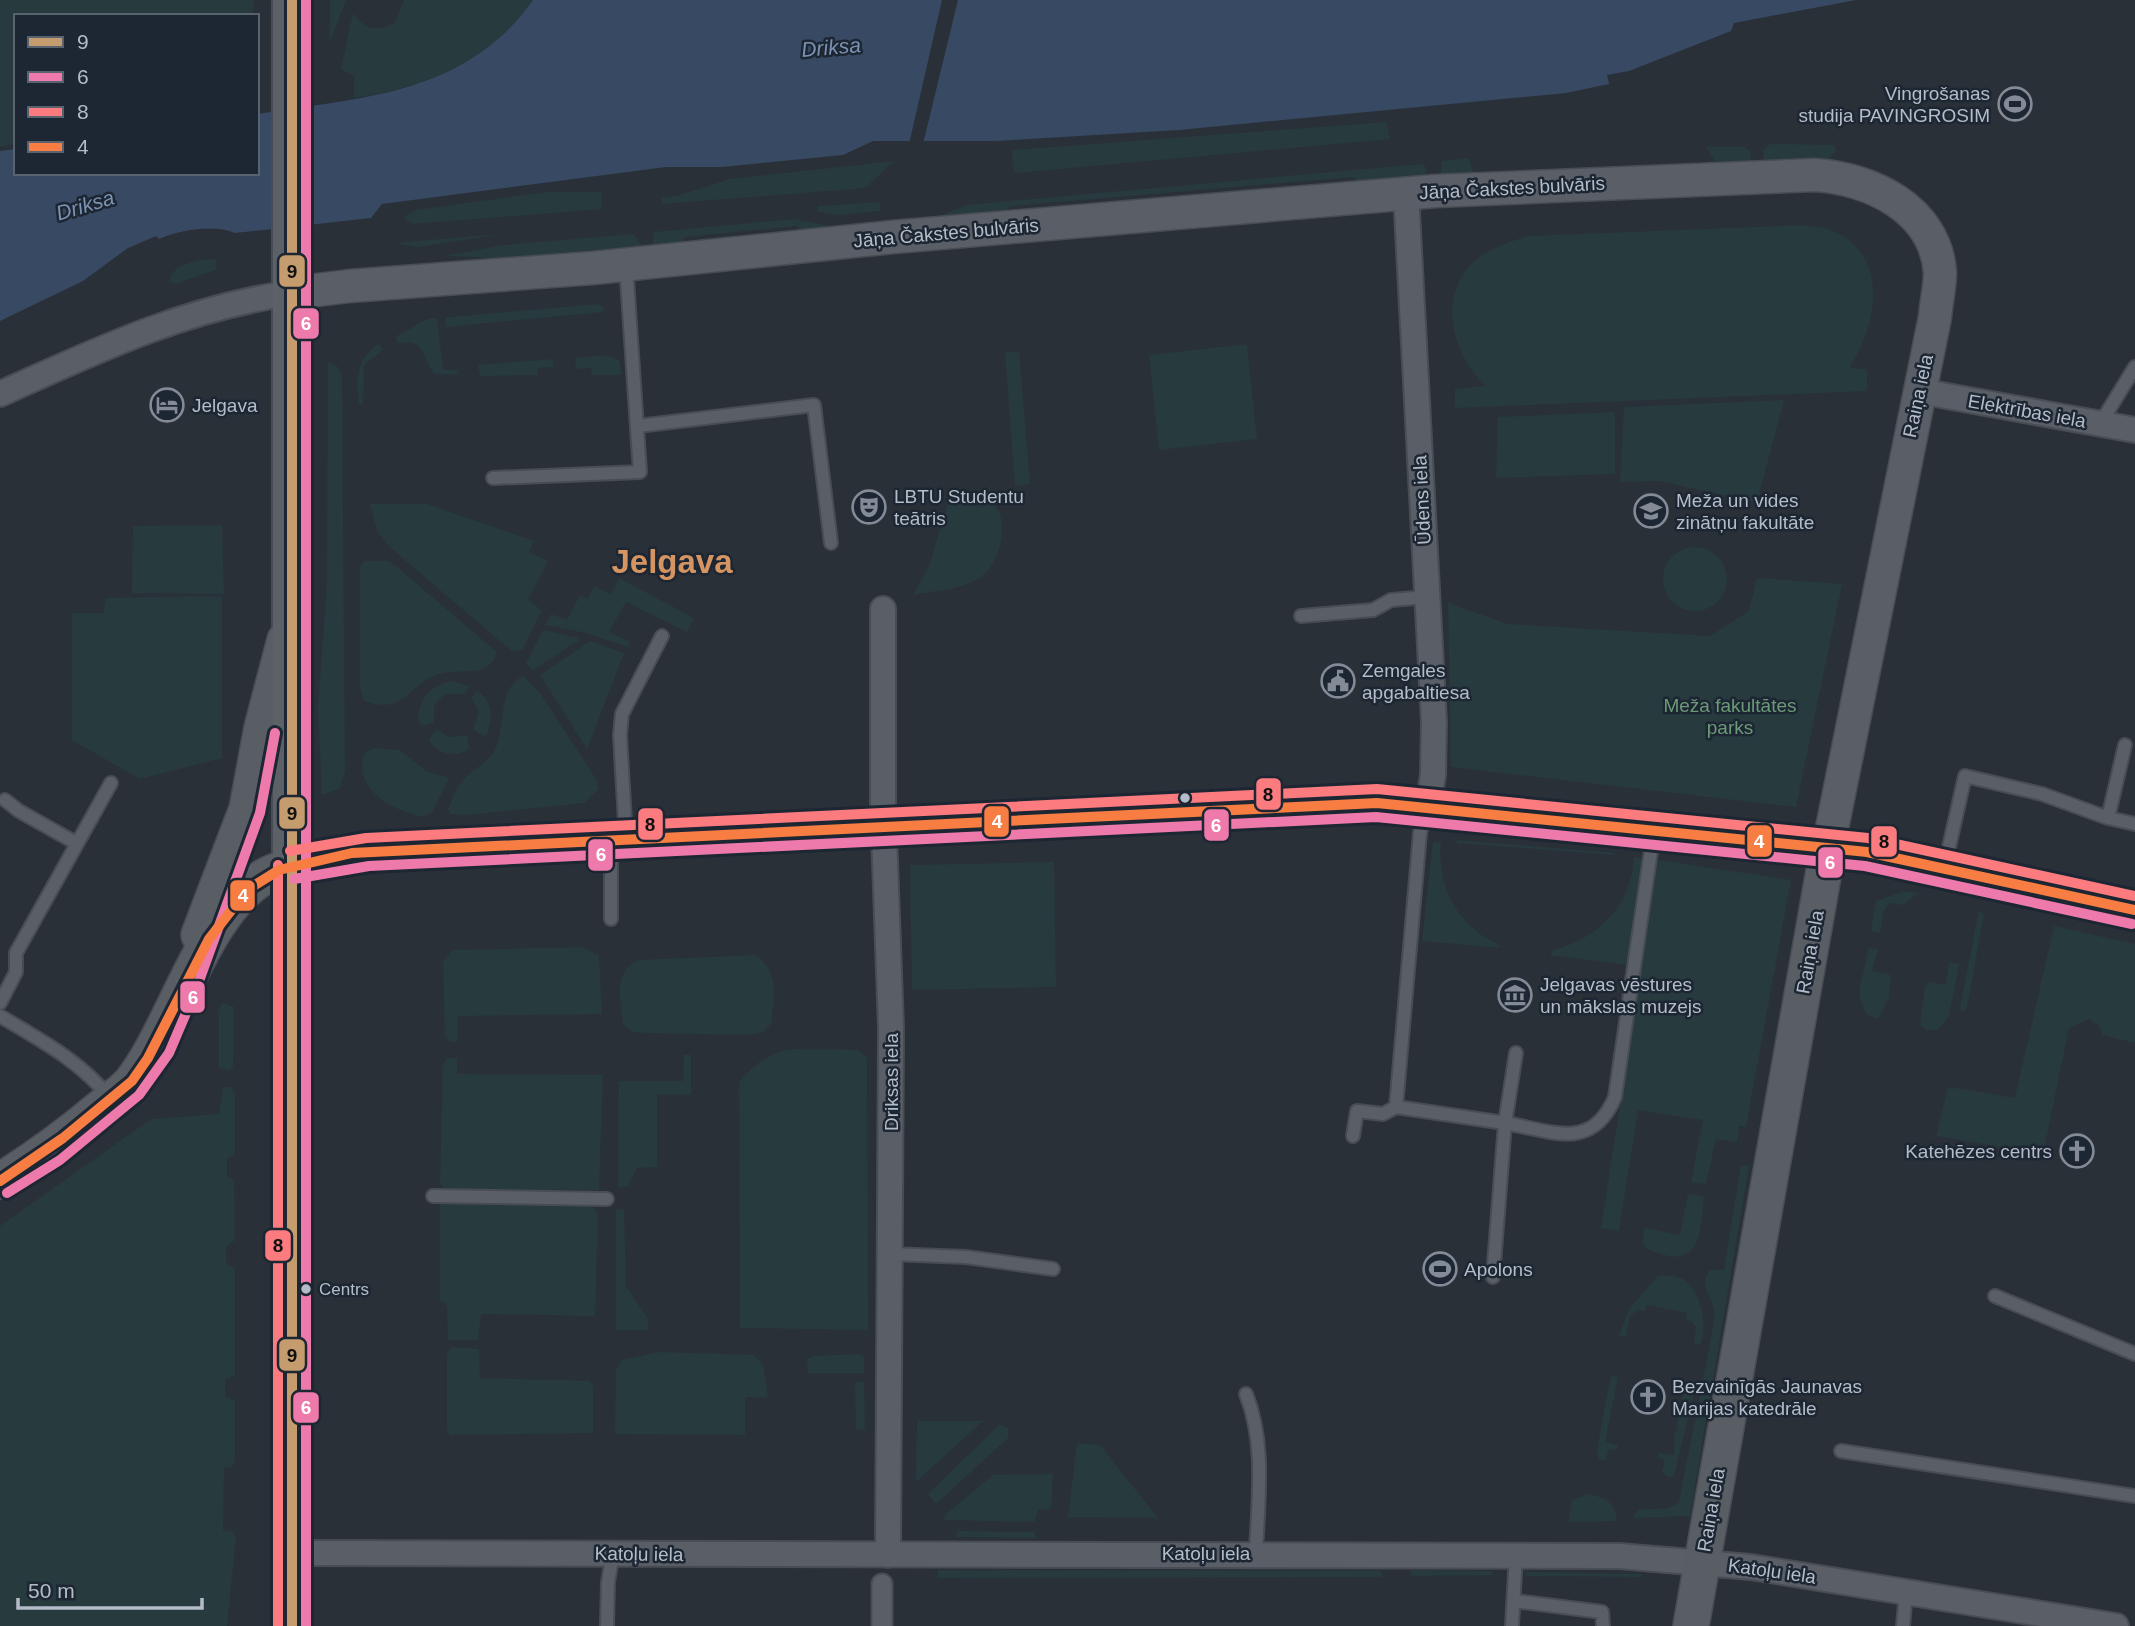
<svg xmlns="http://www.w3.org/2000/svg" width="2135" height="1626" viewBox="0 0 2135 1626" font-family="Helvetica,sans-serif">
	<style>
		.green { fill: #273a3e }
		.water { fill: #384963 }
		.pier { fill: #2a3038 }
		.lines { fill: none; stroke-linecap: round; stroke-linejoin: round }
		.service-casing { stroke: #484c53; stroke-width: 16 }
		.pedestrian-casing { stroke: #484c53; stroke-width: 23 }
		.minor-casing { stroke: #484c53; stroke-width: 28 }
		.tertiary-casing { stroke: #484c53; stroke-width: 35 }
		.secondary-casing { stroke: #484c53; stroke-width: 38 }
		.primary-casing { stroke: #484c55; stroke-width: 42 }
		.service { stroke: #5a5e66; stroke-width: 12 }
		.pedestrian { stroke: #5a5e66; stroke-width: 19 }
		.minor { stroke: #5a5e66; stroke-width: 24 }
		.tertiary { stroke: #5a5e66; stroke-width: 32 }
		.secondary { stroke: #595d64; stroke-width: 35 }
		.primary { stroke: #5c6168; stroke-width: 38 }
		.bus-1-casing { stroke: #1d2633; stroke-width: 16 }
		.bus-2-casing { stroke: #1d2633; stroke-width: 16 }
		.bus-3-casing { stroke: #1d2633; stroke-width: 16 }
		.bus-4-casing { stroke: #1d2633; stroke-width: 16 }
		.bus-1 { stroke: #c59c6d; stroke-width: 10 }
		.bus-2 { stroke: #ed7aaa; stroke-width: 10 }
		.bus-3 { stroke: #fc7b7f; stroke-width: 10 }
		.bus-4 { stroke: #f77d43; stroke-width: 10 }
		.bus-dot { fill: #b4bcc9; stroke: #1d2633; stroke-width: 2.5 }
		.labels { text-anchor: middle; dominant-baseline: central; stroke-width: 5; stroke-linejoin: round; paint-order: stroke }
		.bus-label { font-size: 17px; fill: #b4bcc9; stroke: #1d2633; text-anchor: start }
		.poi-label { font-size: 19px; fill: #b4bcc9; stroke: #1d2633; text-anchor: start }
		.street-label { font-size: 19px; fill: #b4bcc9; stroke: #1d2633 }
		.park-label { font-size: 19px; fill: #6b9a76; stroke: #1d2633 }
		.water-label { font-size: 21px; font-style: italic; fill: #7c92b1; stroke: #1d2633 }
		.town-label { font-size: 33px; font-weight: bold; fill: #d59563; stroke: #1d2633 }
		.line-badge { stroke: #1d2633; stroke-width: 2.5 }
		.badge-label { font-size: 19px; text-anchor: middle; font-weight: bold; fill: #fff }
		.pale-badge-label { font-size: 19px; text-anchor: middle; font-weight: bold; fill: #111 }
	</style>
	<rect width="100%" height="100%" fill="#2a3038"/>
	<path class="green" d="M0,0H254L252,16H16V143L0,147Z
		M330,0H346L330,42Z
		M404,0H533C488,64 429,86 354,98V76L341,69L353,13C365,30 376,32 395,23Z
		M1387,122L1390,139L1016,173L1013,170L1012,150Z
		M1770,144L1835,145V152L1825,162L1764,164L1763,151Z
		M1706,147H1744L1750,151L1752,166L1719,168Z
		M1469,158L1475,177L1440,178L1442,161Z
		M894,161L865,188L663,204L661,198L680,195L730,179Z
		M1421,164L1426,167V179L1362,184L1352,177L1010,206L1000,217L939,222L938,217L966,205Z
		M547,192H601L602,209L412,224L403,218L416,210Z
		M880,202V211L837,215L817,211L818,206Z
		M795,219L835,227L834,232L805,233L796,226L685,237L682,244L652,247L654,232Z
		M1781,226C1798,226 1820,224 1835,232C1890,257 1877,327 1849,368L1867,369V391L1455,408V389L1486,386C1456,359 1438,305 1467,269C1482,250 1506,243 1528,236Z
		M503,234L418,247L393,243Z
		M634,234L641,246L500,258L445,256L503,245Z
		M211,259L216,260V270L175,284L170,282C170,264 197,261 211,259Z
		M598,304L603,307V312L445,327L446,318L451,317Z
		M437,318L443,370H457L458,375L434,374C422,356 425,338 398,343L395,336C412,332 419,318 437,318Z
		M379,344L383,350L364,365L363,404H359C356,380 356,357 379,344Z
		M1247,344L1257,439L1159,450L1149,355Z
		M1019,351L1030,484L1015,486L1005,353Z
		M604,355L619,360L622,375H592L591,368L576,369L575,358Z
		M553,359V367L538,368V375L480,376L478,365Z
		M328,362L337,366L342,375L345,772L339,789L322,795L318,708L327,582Z
		M1784,400L1757,502L1659,481L1620,482L1624,407Z
		M1615,412V474L1496,478L1498,417Z
		M990,500C1002,513 1004,522 1001,540C992,590 955,587 913,595L930,564L947,505Z
		M370,504H427L534,541L529,552L548,561L528,600L542,610L522,650L512,651L501,642L392,549L378,533Z
		M222,525L224,594L132,593L133,526Z
		M1663 579a32 32 0 1 1 64 0a32 32 0 1 1-64 0Z
		M365,561H388L396,566L497,652C491,680 455,667 436,675C406,688 404,715 364,701L360,688V566Z
		M619,578L694,618L687,632L626,602L609,632L630,642L628,647L586,633L545,625L551,614L567,620L580,595L588,599L594,586L611,594Z
		M1757,578L1842,584L1796,807L1451,767L1448,603L1508,624L1710,636L1749,611Z
		M222,596V758L140,779L72,740V613H103L106,598Z
		M543,630L578,638V641L533,670L526,664Z
		M590,641L624,653L587,749L540,675Z
		M523,676L540,693L596,779L599,789L584,803L466,815L450,814L448,809C453,798 457,784 467,776C479,765 491,761 497,745C505,724 498,688 523,676Z
		M452,681L469,686L465,694H445L434,705V722L427,725L419,723C416,701 430,685 452,681Z
		M477,691C494,701 494,721 485,737L473,729L479,712L471,698Z
		M437,729L448,737L467,735L469,748C458,759 434,754 429,739Z
		M373,748L400,750L426,771L449,778L432,812L423,817C393,810 354,792 364,754Z
		M1457,840L1615,853V855L1457,843Z
		M1433,842L1441,843C1437,878 1451,912 1479,933C1486,939 1497,942 1501,948L1422,941Z
		M1634,857L1643,858L1628,965L1550,955L1553,950C1598,939 1632,905 1634,857Z
		M1658,860L1791,880L1746,1127L1739,1126L1737,1142L1716,1139L1706,1184L1691,1182L1703,1120L1638,1110L1619,1231L1601,1228Z
		M1054,862L1056,987L912,990L910,865Z
		M1905,891L1918,893L1903,905L1890,903C1880,911 1883,921 1880,933L1871,931L1876,901Z
		M1979,910L1984,914L1967,1008L1962,1012L1960,1007Z
		M2054,926L2135,944V1043L2102,1035L2099,1026L2089,1019L2069,1028L2043,1154L1936,1136L1948,1087L2015,1098Z
		M582,947L599,956L602,1014L458,1016L457,1042H450L445,1036L443,961L453,950Z
		M1869,948L1878,949L1872,971L1891,975L1889,998L1878,1019L1866,1014L1860,999V986Z
		M755,955C780,971 774,997 771,1024L763,1032L747,1035L646,1033L632,1032L623,1024C621,1000 612,973 638,960Z
		M1949,962L1959,964L1949,1016L1938,1030H1927L1920,1025L1925,988L1929,982L1946,985Z
		M222,1003L234,1007L233,1067L229,1071L219,1068V1009Z
		M793,1049L858,1050L867,1058L868,1330L740,1328L739,1082C755,1064 768,1053 793,1049Z
		M684,1055H691V1095L657,1094V1167L637,1168L627,1187H618L619,1081H683Z
		M447,1058H457V1074L603,1075L599,1190L445,1189L440,1183L443,1065Z
		M223,1087H230L235,1092V1154L227,1159V1176L234,1180L235,1240L226,1247V1263L235,1269V1376L225,1380V1396L235,1400V1462L231,1467L224,1468L223,1530L232,1532L236,1537L227,1626H0V1226L151,1119L219,1114Z
		M1741,1165L1749,1166L1690,1516L1633,1518L1638,1510L1669,1508L1679,1502L1712,1333C1713,1325 1715,1316 1714,1309C1711,1294 1698,1285 1710,1270H1724Z
		M1688,1194L1704,1197C1701,1221 1703,1262 1669,1256C1659,1254 1650,1252 1643,1245L1644,1228L1680,1235Z
		M440,1201L593,1206L598,1215L595,1316L481,1314L478,1340H448L447,1306L440,1300Z
		M616,1209L624,1210L626,1286L648,1319V1330H616Z
		M1658,1276C1667,1275 1678,1275 1686,1281C1701,1293 1709,1329 1700,1345L1694,1344L1696,1328L1692,1321L1686,1320L1687,1313L1647,1305L1645,1311L1638,1310L1630,1316L1626,1337L1619,1336L1629,1309Z
		M452,1347L479,1349L480,1378L590,1381L593,1385V1433L450,1435L447,1431V1353Z
		M659,1352L754,1355L763,1365L768,1398L745,1397V1435L615,1434L616,1369L622,1360Z
		M859,1354L864,1357V1373H808L807,1359L813,1356Z
		M1611,1375L1618,1377L1605,1442L1618,1445L1617,1449L1608,1450L1606,1461L1599,1459L1597,1450Z
		M855,1382H864L865,1429L856,1430Z
		M1684,1387L1694,1392L1674,1476H1667L1662,1471L1665,1461L1658,1457L1659,1453L1674,1455L1675,1433L1679,1429L1676,1428L1680,1411L1684,1407L1681,1406Z
		M917,1421H983L916,1482Z
		M999,1425L1008,1428V1438L936,1504L928,1494Z
		M1077,1443L1100,1445L1158,1518L1068,1517Z
		M1053,1474L1051,1509L1038,1510L1034,1522L944,1520L945,1515L993,1475Z
		M1589,1494C1606,1498 1616,1503 1617,1521L1569,1522L1572,1500Z
		M957,1531L1035,1532V1538L956,1537Z
		M938,1570L1381,1571L1382,1577L937,1578Z
		M1410,1570L1490,1571L1494,1575L1411,1576Z
		M1527,1572L1642,1574V1577L1525,1576Z"/>
	<path class="water" d="M533,0H1856L1734,23L1731,31L1629,71L1607,75L1609,84L1566,93L1179,130L996,141H873L843,155L722,167H666L382,204L371,218L235,233C214,224 180,230 159,239L156,236L128,248L83,281L0,321V151L16,149V173H257V114C363,97 466,95 533,0Z"/>
	<path class="pier" d="M942,0H958L923,144H909Z"/>
	<g class="lines">
		<defs>
			<path id="service" d="M2100,424L2135,367
				M638,426L814,405L831,543
				M493,478L640,472L626,265
				M1301,616L1373,610L1391,600L1427,597
				M2125,745L2108,818L2135,824
				M5,800L19,811L76,843
				M1427,810L1420,833L1396,1107L1505,1123L1493,1277
				M626,839L620,735L622,714L662,636
				M1945,865L1965,776L2042,794L2108,818
				M611,919V844
				M0,1003L16,972V953L111,783
				M0,1016C42,1041 80,1061 111,1099
				M1516,1053L1505,1123C1552,1131 1592,1152 1615,1097L1651,851
				M1353,1136L1357,1111L1383,1114L1396,1107
				M433,1196L607,1199
				M890,1254L966,1257L1053,1269
				M1995,1296L2135,1354
				M1246,1394C1266,1444 1258,1500 1256,1553
				M1841,1451L2135,1496
				M1515,1601L1602,1612L1603,1626
				M607,1626L608,1582L613,1553
				M1512,1626L1516,1555
				M1903,1626L1906,1592"/>
			<path id="pedestrian" d="M882,1584V1626"/>
			<path id="minor" d="M1406,193L1434,722L1433,775L1428,807
				M1919,391L2135,430
				M0,394C95,351 188,307 292,293
				M883,609V806L891,1028L888,1555
				M292,1553L1619,1556L1751,1567L2116,1626"/>
			<path id="tertiary" d="M292,293L350,286L593,268L893,237L1436,191L1814,175C1870,178 1936,209 1940,273C1940,287 1936,303 1935,317L1828,848"/>
			<path id="secondary" d="M199,935L247,809L262,728L285,640
				M0,1181C35,1159 67,1136 99,1109C110,1100 123,1092 132,1081C175,1026 205,906 269,874C295,862 324,859 352,853L924,827L1330,803H1377L1867,852L2135,910
				M1691,1626L1828,848"/>
			<path id="primary" d="M292,1626V0"/>
		</defs>
		<use href="#service" class="service-casing"/>
		<use href="#pedestrian" class="pedestrian-casing"/>
		<use href="#minor" class="minor-casing"/>
		<use href="#tertiary" class="tertiary-casing"/>
		<use href="#secondary" class="secondary-casing"/>
		<use href="#primary" class="primary-casing"/>
		<use href="#service" class="service"/>
		<use href="#pedestrian" class="pedestrian"/>
		<use href="#minor" class="minor"/>
		<use href="#tertiary" class="tertiary"/>
		<use href="#secondary" class="secondary"/>
		<use href="#primary" class="primary"/>
		<defs>
			<path id="bus-1" d="M292,0V1626"/>
			<path id="bus-2" d="M306,0V1626
				M294,879L369,866L1376,817L1865,866L2132,924
				M7,1193L60,1160L139,1095L169,1053L195,992L260,813L275,733"/>
			<path id="bus-3" d="M290,851L366,838L1377,789L1868,838L2135,896
				M278,865V1626"/>
			<path id="bus-4" d="M0,1181L63,1138L132,1081L148,1058L209,939L247,890L279,870L352,853L1377,803L1867,852L2135,910"/>
		</defs>
		<use href="#bus-1" class="bus-1-casing"/>
		<use href="#bus-2" class="bus-2-casing"/>
		<use href="#bus-3" class="bus-3-casing"/>
		<use href="#bus-4" class="bus-4-casing"/>
		<use href="#bus-1" class="bus-1"/>
		<use href="#bus-2" class="bus-2"/>
		<use href="#bus-3" class="bus-3"/>
		<use href="#bus-4" class="bus-4"/>
	</g>
	<defs>
		<symbol id="stadium-ring" viewBox="-11 -11 22 22"><circle r="9.5" fill="#1d2633" stroke="#848b96" stroke-width="1.5"/><path d="M0-5a6.5 5 0 1 0 0 10a6.5 5 0 1 0 0-10ZM-3.5-1.8h7v3.6h-7Z" fill="#848b96"/></symbol>
		<symbol id="hotel-ring" viewBox="-11 -11 22 22"><circle r="9.5" fill="#1d2633" stroke="#848b96" stroke-width="1.5"/><path d="M-6-4.5h1.5V1H6V5H4.5V3h-9V5H-6ZM-4 0a1.8 1.8 0 1 1 3.6 0ZM.5 0V-2.5h3Q6-2.5 6 0Z" fill="#848b96"/></symbol>
		<symbol id="theatre-ring" viewBox="-11 -11 22 22"><circle r="9.5" fill="#1d2633" stroke="#848b96" stroke-width="1.5"/><path d="M-5-5.5Q0-4 5-5.5V0Q5 5 0 6Q-5 5-5 0ZM-3.3-2.5H-1v1.5H-3.3ZM1-2.5H3.3v1.5H1ZM-2.8 1Q0 5.5 2.8 1Z" fill="#848b96"/></symbol>
		<symbol id="university-ring" viewBox="-11 -11 22 22"><circle r="9.5" fill="#1d2633" stroke="#848b96" stroke-width="1.5"/><path d="M0-5L7-2L0 1L-7-2ZM-4 1L0 2.5L4 1V4Q0 6-4 4Z" fill="#848b96"/></symbol>
		<symbol id="civic-ring" viewBox="-11 -11 22 22"><circle r="9.5" fill="#1d2633" stroke="#848b96" stroke-width="1.5"/><path d="M-.6-6.5H3V-4.5H.6V-3L4-1V1h2V6H-6V1h2V-1L-.6-3ZM-1.2 2.5V6h2.4V2.5Z" fill="#848b96"/></symbol>
		<symbol id="museum-ring" viewBox="-11 -11 22 22"><circle r="9.5" fill="#1d2633" stroke="#848b96" stroke-width="1.5"/><path d="M0-6L6-3V-2H-6V-3ZM-5-1h2V3h-2ZM-1-1h2V3h-2ZM3-1h2V3H3ZM-6 4H6V6H-6Z" fill="#848b96"/></symbol>
		<symbol id="church-ring" viewBox="-11 -11 22 22"><circle r="9.5" fill="#1d2633" stroke="#848b96" stroke-width="1.5"/><path d="M-1.2-6h2.4v3.5h3.3v2.4h-3.3V6h-2.4V-.1h-3.3v-2.4h3.3Z" fill="#848b96"/></symbol>
	</defs>
	<g fill-rule="evenodd">
		<use href="#stadium-ring" x="1996" y="85" width="38" height="38"/>
		<use href="#hotel-ring" x="148" y="386" width="38" height="38"/>
		<use href="#theatre-ring" x="850" y="488" width="38" height="38"/>
		<use href="#university-ring" x="1632" y="492" width="38" height="38"/>
		<use href="#civic-ring" x="1319" y="662" width="38" height="38"/>
		<use href="#museum-ring" x="1496" y="976" width="38" height="38"/>
		<use href="#church-ring" x="2058" y="1132" width="38" height="38"/>
		<use href="#stadium-ring" x="1421" y="1250" width="38" height="38"/>
		<use href="#church-ring" x="1629" y="1378" width="38" height="38"/>
	</g>
	<g class="bus-dot">
		<circle cx="1185" cy="798" r="6"/>
		<circle cx="306" cy="1289" r="6"/>
	</g>
	<g class="labels">
		<g class="bus-label">
			<text x="319" y="1289">Centrs</text>
		</g>
		<g class="poi-label">
			<text x="1990" y="93" text-anchor="end">Vingrošanas<tspan x="1990" dy="22">studija PAVINGROSIM</tspan></text>
			<text x="192" y="405">Jelgava</text>
			<text x="894" y="496">LBTU Studentu<tspan x="894" dy="22">teātris</tspan></text>
			<text x="1676" y="500">Meža un vides<tspan x="1676" dy="22">zinātņu fakultāte</tspan></text>
			<text x="1362" y="670">Zemgales<tspan x="1362" dy="22">apgabaltiesa</tspan></text>
			<text x="1540" y="984">Jelgavas vēstures<tspan x="1540" dy="22">un mākslas muzejs</tspan></text>
			<text x="2052" y="1151" text-anchor="end">Katehēzes centrs</text>
			<text x="1464" y="1269">Apolons</text>
			<text x="1672" y="1386">Bezvainīgās Jaunavas<tspan x="1672" dy="22">Marijas katedrāle</tspan></text>
		</g>
		<g class="street-label">
			<text transform="translate(1512 188) rotate(-3)">Jāņa Čakstes bulvāris</text>
			<text transform="translate(946 233) rotate(-5)">Jāņa Čakstes bulvāris</text>
			<text transform="translate(1918 396) rotate(-78)">Raiņa iela</text>
			<text transform="translate(2027 411) rotate(10)">Elektrības iela</text>
			<text transform="translate(1422 500) rotate(-93)">Ūdens iela</text>
			<text transform="translate(1810 952) rotate(-80)">Raiņa iela</text>
			<text transform="translate(891 1082) rotate(-90)">Driksas iela</text>
			<text transform="translate(1711 1510) rotate(-80)">Raiņa iela</text>
			<text x="1206" y="1553">Katoļu iela</text>
			<text transform="translate(639 1554) rotate(1)">Katoļu iela</text>
			<text transform="translate(1772 1571) rotate(8)">Katoļu iela</text>
		</g>
		<g class="park-label">
			<text x="1730" y="705">Meža fakultātes<tspan x="1730" dy="22">parks</tspan></text>
		</g>
		<g class="water-label">
			<text transform="translate(831 47) rotate(-5)">Driksa</text>
			<text transform="translate(85 205) rotate(-17)">Driksa</text>
		</g>
		<g class="town-label">
			<text x="672" y="561">Jelgava</text>
		</g>
	</g>
	<g class="line-badge">
		<rect x="278" y="254" width="28" height="34" rx="7" fill="#c59c6d"/>
		<rect x="292" y="307" width="28" height="33" rx="7" fill="#ed7aaa"/>
		<rect x="1255" y="777" width="27" height="34" rx="7" fill="#fc7b7f"/>
		<rect x="278" y="796" width="28" height="34" rx="7" fill="#c59c6d"/>
		<rect x="983" y="805" width="27" height="33" rx="7" fill="#f77d43"/>
		<rect x="637" y="807" width="27" height="34" rx="7" fill="#fc7b7f"/>
		<rect x="1203" y="808" width="27" height="34" rx="7" fill="#ed7aaa"/>
		<rect x="1746" y="824" width="27" height="34" rx="7" fill="#f77d43"/>
		<rect x="1870" y="825" width="28" height="33" rx="7" fill="#fc7b7f"/>
		<rect x="587" y="838" width="27" height="34" rx="7" fill="#ed7aaa"/>
		<rect x="1817" y="846" width="27" height="33" rx="7" fill="#ed7aaa"/>
		<rect x="229" y="879" width="27" height="33" rx="7" fill="#f77d43"/>
		<rect x="179" y="980" width="27" height="34" rx="7" fill="#ed7aaa"/>
		<rect x="264" y="1229" width="28" height="33" rx="7" fill="#fc7b7f"/>
		<rect x="278" y="1338" width="28" height="34" rx="7" fill="#c59c6d"/>
		<rect x="292" y="1391" width="28" height="33" rx="7" fill="#ed7aaa"/>
	</g>
	<g class="badge-label">
		<text x="306" y="330">6</text>
		<text x="997" y="828">4</text>
		<text x="1216" y="832">6</text>
		<text x="1759" y="848">4</text>
		<text x="601" y="861">6</text>
		<text x="1830" y="869">6</text>
		<text x="243" y="902">4</text>
		<text x="193" y="1004">6</text>
		<text x="306" y="1414">6</text>
	</g>
	<g class="pale-badge-label">
		<text x="292" y="278">9</text>
		<text x="1268" y="801">8</text>
		<text x="292" y="820">9</text>
		<text x="650" y="831">8</text>
		<text x="1884" y="848">8</text>
		<text x="278" y="1252">8</text>
		<text x="292" y="1362">9</text>
	</g>
	<rect x="14" y="14" width="245" height="161" fill="#1d2633" stroke="#59626f" stroke-width="2"/>
	<rect x="28" y="37" width="35" height="10" fill="#c59c6d" stroke="#59626f" stroke-width="2"/>
	<text x="77" y="49" font-size="21" fill="#b4bcc9">9</text>
	<rect x="28" y="72" width="35" height="10" fill="#ed7aaa" stroke="#59626f" stroke-width="2"/>
	<text x="77" y="84" font-size="21" fill="#b4bcc9">6</text>
	<rect x="28" y="107" width="35" height="10" fill="#fc7b7f" stroke="#59626f" stroke-width="2"/>
	<text x="77" y="119" font-size="21" fill="#b4bcc9">8</text>
	<rect x="28" y="142" width="35" height="10" fill="#f77d43" stroke="#59626f" stroke-width="2"/>
	<text x="77" y="154" font-size="21" fill="#b4bcc9">4</text>
	<path d="M18 1598v10h184v-10" fill="none" stroke="#b4bcc9" stroke-width="3.5"/>
	<text x="28" y="1598" font-size="21" fill="#b4bcc9" stroke="#1d2633" stroke-width="5" paint-order="stroke">50 m</text>
</svg>
